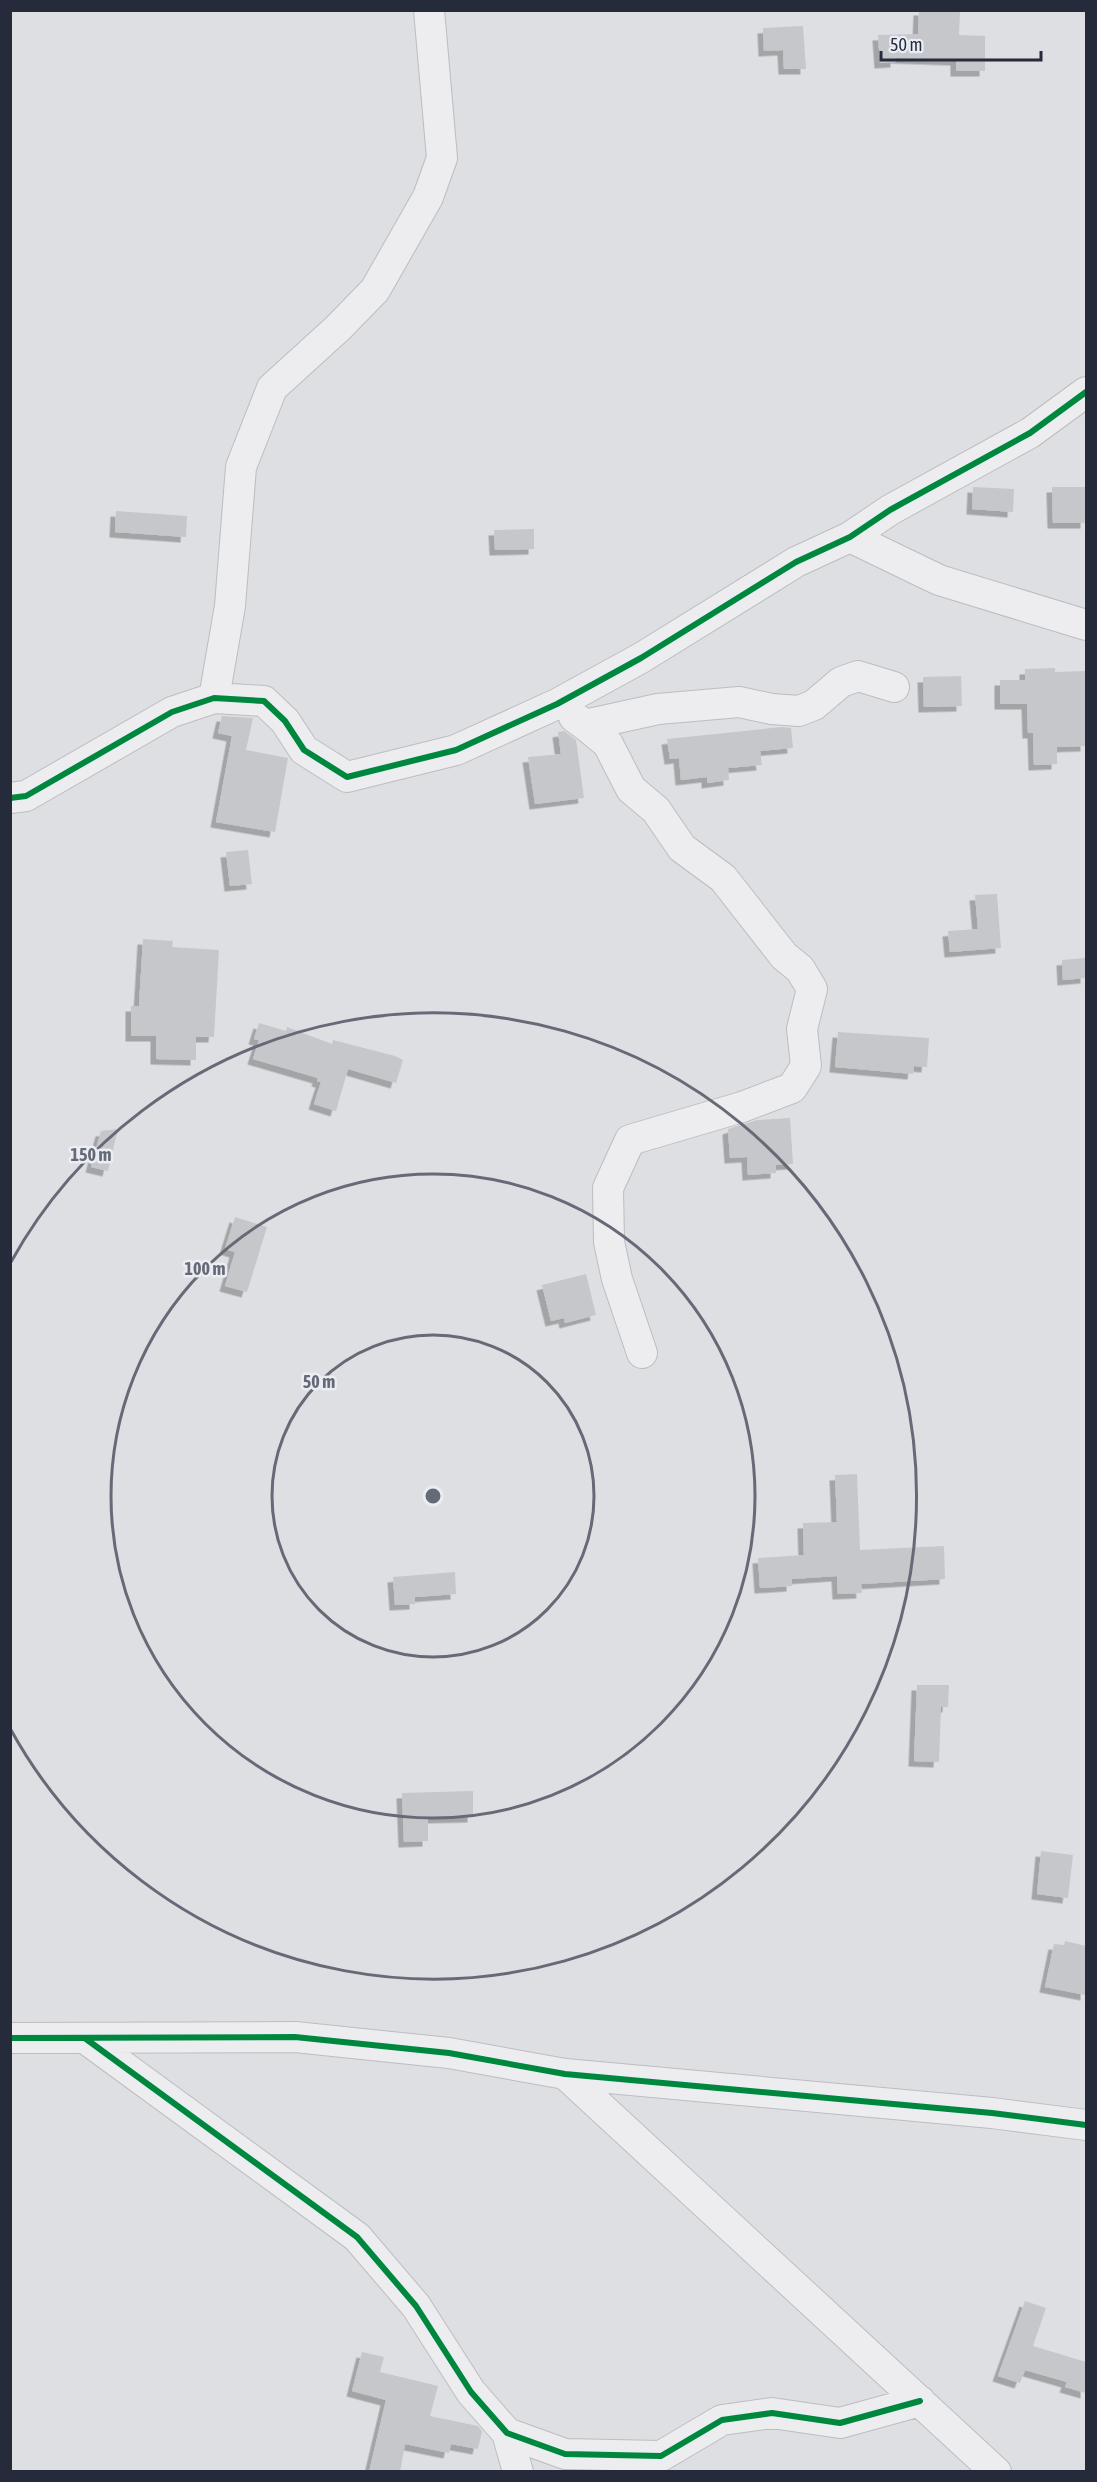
<svg xmlns="http://www.w3.org/2000/svg" width="1097" height="2482" viewBox="0 0 1097 2482" font-family="'Asap Condensed',sans-serif">
	<style>
		.building { fill: #c6c7cb; filter: url(#shadow) }
		.lines { fill: none; stroke-linecap: round; stroke-linejoin: round }
		.minor-casing { stroke: #bcbdc1; stroke-width: 32 }
		.minor { stroke: #ededf0; stroke-width: 30 }
		.cycleway-casing { stroke: #eaedf3; stroke-width: 10 }
		.cycleway { stroke: #00873e; stroke-width: 6 }
		.ring { fill: none; stroke: #666a76; stroke-width: 3 }
		.centre { fill: #666a76; stroke: #eaedf3; stroke-width: 3 }
		.ring-label { font-size: 18px; text-anchor: middle; font-weight: bold; fill: #666a76; stroke: #eaedf3; stroke-width: 5; stroke-linejoin: round; paint-order: stroke }
	</style>
	<defs>
		<filter id="shadow"><feDropShadow dx="-5.5" dy="5.5" stdDeviation="0" flood-color="#0004"/></filter>
	</defs>
	<rect width="100%" height="100%" fill="#dddfe3"/>
	<path class="building" d="M919,10H960L959,35L985,36V71H956V60L896,58V62L880,63L878,35L918,34Z
		M803,26L806,69H784L783,50L764,51L763,28Z
		M973,487L1014,489L1013,512L972,509Z
		M1052,487H1086V523H1053Z
		M116,511L187,516L186,537L115,532Z
		M534,529V549L495,550L494,530Z
		M1055,668V672L1086,671V746L1057,747V764L1034,765L1033,733H1028L1027,704H1000V680H1025V669Z
		M961,676L962,706L924,707L923,677Z
		M222,716L253,718L246,750L288,758L275,832L216,822L232,736L218,733Z
		M782,727L791,728L793,748L760,751L762,765L728,768L729,780L707,783V777L681,780L679,758L670,759L667,739Z
		M564,731L576,740L584,798L535,804L528,757L561,754L558,732Z
		M248,850L252,884L230,886L226,852Z
		M997,894L1001,948L950,952L948,931L978,929L975,895Z
		M143,939L173,941L172,947L219,950L214,1037H196V1060L156,1059V1036H131V1006H139Z
		M1086,958V978L1063,980L1062,960Z
		M259,1023L286,1031L287,1027L332,1044L333,1040L395,1056L403,1060L396,1083L348,1069L336,1111L314,1104L321,1082L317,1081L318,1078L253,1059L259,1040L254,1039Z
		M838,1032L929,1038L927,1067L914,1066L913,1074L835,1067Z
		M790,1118L793,1164L776,1165V1173L748,1175L747,1157L730,1158L728,1129L757,1120Z
		M118,1129L108,1171L91,1167L101,1131Z
		M235,1217L267,1227L247,1292L225,1286L235,1252L225,1249Z
		M586,1274L596,1315L565,1323L564,1318L551,1321L542,1285Z
		M857,1474L860,1550L944,1546L945,1579L861,1584L862,1593L838,1594L837,1576L792,1579V1586L760,1588L758,1558L804,1555L803,1523L837,1522L835,1475Z
		M455,1572L456,1594L415,1597V1604L395,1605L393,1577Z
		M917,1685H949L948,1707H941L939,1762L914,1761Z
		M473,1791V1817L428,1818V1841L404,1842L402,1793Z
		M1041,1851L1073,1855L1068,1898L1037,1894Z
		M1065,1941L1086,1946V1995L1045,1987L1054,1944L1064,1945Z
		M1025,2301L1046,2308L1033,2346L1086,2362V2393L1065,2387L1067,2382L1025,2370L1020,2383L998,2376Z
		M362,2352L384,2357L380,2372L438,2386L430,2416L478,2426L482,2431L478,2449L451,2444L449,2453L405,2444L400,2472H369L386,2400L352,2391Z"/>
	<g class="lines">
		<defs>
			<path id="minor" d="M850,537L939,580L1086,625
				M214,698L230,606L241,467L272,388L338,328L375,290L428,197L442,158L429,10
				M574,717L585,725L658,709L739,702L772,709L799,711L814,705L841,682L858,676L894,687
				M585,725L608,744L631,789L656,810L682,848L723,878L784,956L800,969L812,989L802,1029L806,1066L792,1088L742,1107L630,1140L608,1188L609,1242L617,1279L642,1353
				M10,798L26,796L172,712L214,698L264,701L285,721L304,750L347,777L456,750L557,704L641,658L796,562L850,537L890,510L1030,433L1086,392
				M10,2038L295,2037L449,2053L565,2074L992,2113L1086,2125
				M86,2039L357,2237L416,2306L471,2392L507,2433L565,2454L661,2456L722,2420L772,2413L840,2423L920,2401
				M565,2074L996,2472
				M507,2433L518,2472"/>
		</defs>
		<use href="#minor" class="minor-casing"/>
		<use href="#minor" class="minor"/>
		<defs>
			<path id="cycleway" d="M10,798L26,796L172,712L214,698L264,701L285,721L304,750L347,777L456,750L557,704L641,658L796,562L850,537L890,510L1030,433L1086,392
				M10,2038L295,2037L449,2053L565,2074L992,2113L1086,2125
				M86,2039L357,2237L416,2306L471,2392L507,2433L565,2454L661,2456L722,2420L772,2413L840,2423L920,2401"/>
		</defs>
		<use href="#cycleway" class="cycleway-casing"/>
		<use href="#cycleway" class="cycleway"/>
	</g>
	<g class="ring">
		<circle cx="433" cy="1496" r="161"/>
		<circle cx="433" cy="1496" r="322"/>
		<path d="M11 1262A483 483 0 1 1 11 1730"/>
	</g>
	<circle cx="433" cy="1496" r="9" class="centre"/>
	<g class="ring-label">
		<text x="91" y="1161">150 m</text>
		<text x="205" y="1275">100 m</text>
		<text x="319" y="1388">50 m</text>
	</g>
	<rect width="1097" height="2482" fill="none" stroke="#262b3b" stroke-width="24"/>
	<path d="M881 51v9h160v-9" fill="none" stroke="#262b3b" stroke-width="3"/>
	<text x="890" y="51" font-size="18" fill="#262b3b" stroke="#eaedf3" stroke-width="4.5" paint-order="stroke">50 m</text>
</svg>
